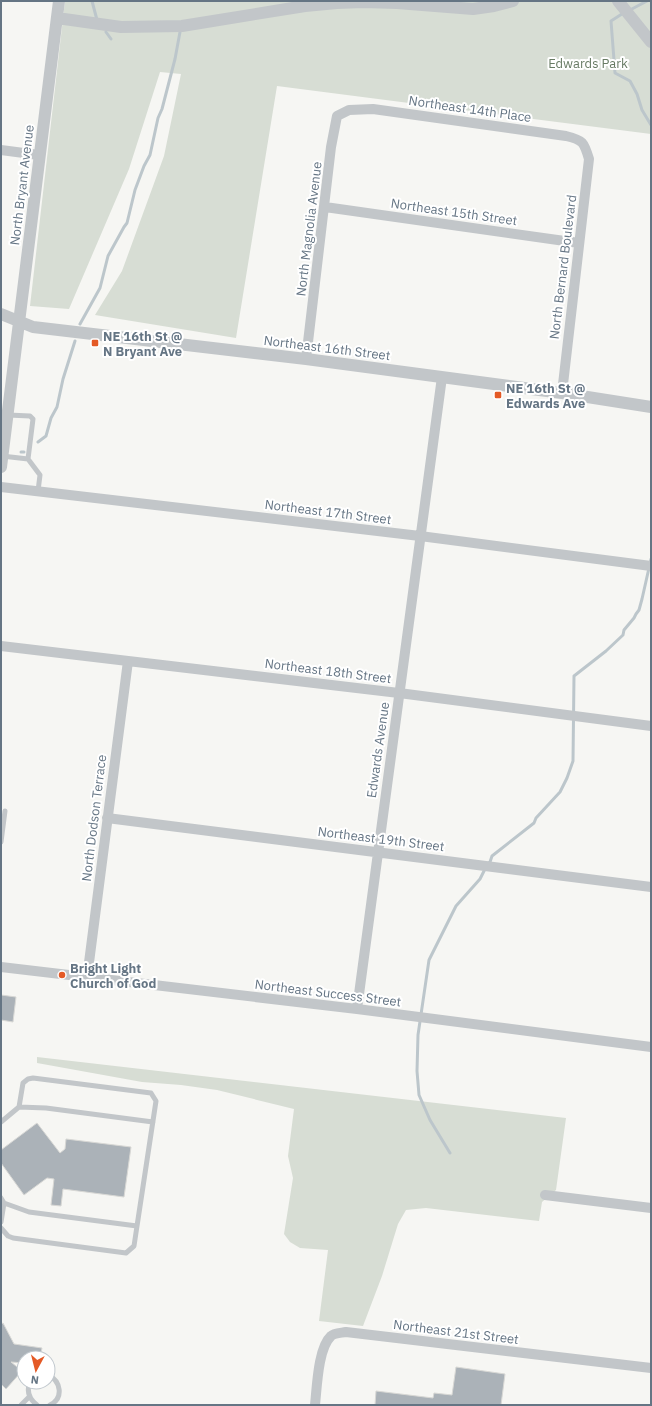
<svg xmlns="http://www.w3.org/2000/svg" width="652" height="1406" viewBox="0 0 652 1406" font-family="'IBM Plex Sans',sans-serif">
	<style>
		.green { fill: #d7ddd4 }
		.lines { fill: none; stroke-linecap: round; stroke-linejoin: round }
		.stream { stroke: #bcc6cb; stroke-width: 3 }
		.building { fill: #abb2b8; stroke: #d8d8d5 }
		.service { stroke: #c2c6c9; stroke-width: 5 }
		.minor { stroke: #c2c6c9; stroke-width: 10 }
		.tertiary { stroke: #c2c6c9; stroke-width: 12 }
		.poi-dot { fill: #e45a26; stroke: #fff; stroke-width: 1.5 }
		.labels { text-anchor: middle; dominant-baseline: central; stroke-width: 4; stroke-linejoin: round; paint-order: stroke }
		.park-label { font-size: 13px; fill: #687b64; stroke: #fff }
		.street-label { font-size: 13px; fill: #657584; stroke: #fff }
		.poi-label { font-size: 13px; font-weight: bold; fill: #657584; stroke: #fff; text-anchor: start }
	</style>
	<rect width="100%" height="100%" fill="#f6f6f3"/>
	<path class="green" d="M65,1H651V134L277,86L236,338L95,315L122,271L164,156L181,74L160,72L129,169L69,309L30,306Z
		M37,1057L566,1118L556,1190L542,1202L539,1221L426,1208L406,1210L398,1224L382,1276L363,1326L319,1321L328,1250L300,1248L290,1242L284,1234L293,1178L288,1156L294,1109L217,1090L181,1085L142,1082L37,1063Z"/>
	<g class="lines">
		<path class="stream" d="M92,1L97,20
			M630,10L647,1
			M625,12L611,21L615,73L630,81L637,94L642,110L651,125
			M106,32L111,39
			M80,324L100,288L108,256L124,227L127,223L135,190L144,166L150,155L158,118L162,109L175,59L180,32
			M38,442L46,436L51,418L57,407L63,379L75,341
			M21,452H24
			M487,864L490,862L492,856L534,823L536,818L560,792L567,778L573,761L574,676L606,651L623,635L624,630L634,618L636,614L639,610L642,599L651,559
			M450,1153L430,1120L419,1095L417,1071L418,1035L429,960L456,906L480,879L485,869"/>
	</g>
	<path class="building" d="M1,995L16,997L13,1022L1,1020Z
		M37,1123L60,1153L65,1149L66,1139L131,1147L124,1197L63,1189L61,1206L51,1205L54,1179L47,1178L24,1195L1,1163V1150Z
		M3,1323L14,1344L42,1348L40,1358H24V1363L11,1362L22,1371L6,1389L1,1384V1324Z
		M456,1367L505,1374L501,1405H375L376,1391L433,1398L434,1393L452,1395Z"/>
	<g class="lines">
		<path class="service" d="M8,415L30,416L33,419L28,459L40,475L38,491
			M2,456L28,459
			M1,842L5,811
			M19,1107L46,1108L153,1122
			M1,1122L19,1107L23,1083L28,1079L33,1078L151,1093L156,1101L137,1226L29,1212L4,1203L1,1198
			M1,1222L4,1203
			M1,1228L8,1236L13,1238L126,1253L134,1246L137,1226
			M48,1375C61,1381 64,1398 50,1405
			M30,1382C26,1392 29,1399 37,1405
			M21,1405L29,1397"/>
		<path class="minor" d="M1,150L39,155
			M325,207L579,243
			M306,359L331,147L337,116L349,110L373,109L566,136C583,140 584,142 589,159L562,393
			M1,487L420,536L651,566
			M1,646L399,693L651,726
			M107,818L651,887
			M1,967L357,1009L651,1047
			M87,978L128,661
			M357,1009L442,377
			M545,1195L651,1208
			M315,1405C317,1387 318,1348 331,1336C334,1333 341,1333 346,1332L651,1368"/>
		<path class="tertiary" d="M618,1L651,42
			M57,18L121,27L182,26L305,6L337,3L363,2L397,3L473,9L494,6L513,1
			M1,314L33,327L306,359L562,393L651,407
			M1,467L59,1"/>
	</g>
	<g class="poi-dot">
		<rect x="91" y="339" width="8" height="8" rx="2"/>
		<rect x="494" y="391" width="8" height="8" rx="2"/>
		<circle cx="62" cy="975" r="4"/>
	</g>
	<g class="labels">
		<g class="park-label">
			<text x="588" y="63">Edwards Park</text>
		</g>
		<g class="street-label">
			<text transform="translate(470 109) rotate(8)">Northeast 14th Place</text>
			<text transform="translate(22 185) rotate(-83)">North Bryant Avenue</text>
			<text transform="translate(454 212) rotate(8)">Northeast 15th Street</text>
			<text transform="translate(309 229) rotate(-83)">North Magnolia Avenue</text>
			<text transform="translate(563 267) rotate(-83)">North Bernard Boulevard</text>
			<text transform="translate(327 348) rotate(7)">Northeast 16th Street</text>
			<text transform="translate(328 512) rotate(7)">Northeast 17th Street</text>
			<text transform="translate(328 671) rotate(7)">Northeast 18th Street</text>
			<text transform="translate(378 750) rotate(-82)">Edwards Avenue</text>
			<text transform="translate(94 818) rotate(-83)">North Dodson Terrace</text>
			<text transform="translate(381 839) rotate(7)">Northeast 19th Street</text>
			<text transform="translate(328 993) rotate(7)">Northeast Success Street</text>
			<text transform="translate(456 1332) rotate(7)">Northeast 21st Street</text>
		</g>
		<g class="poi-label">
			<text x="103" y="336">NE 16th St @<tspan x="103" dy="15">N Bryant Ave</tspan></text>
			<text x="506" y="388">NE 16th St @<tspan x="506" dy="15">Edwards Ave</tspan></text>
			<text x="70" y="968">Bright Light<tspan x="70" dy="15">Church of God</tspan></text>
		</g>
	</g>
	<rect width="652" height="1406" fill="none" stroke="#657584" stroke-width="4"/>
	<g transform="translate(36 1370) rotate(187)"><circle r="19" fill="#ffffff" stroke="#c1c8ce"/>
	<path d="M0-3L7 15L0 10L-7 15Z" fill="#e45a26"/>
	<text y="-6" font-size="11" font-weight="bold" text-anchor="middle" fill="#657584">N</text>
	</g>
</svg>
